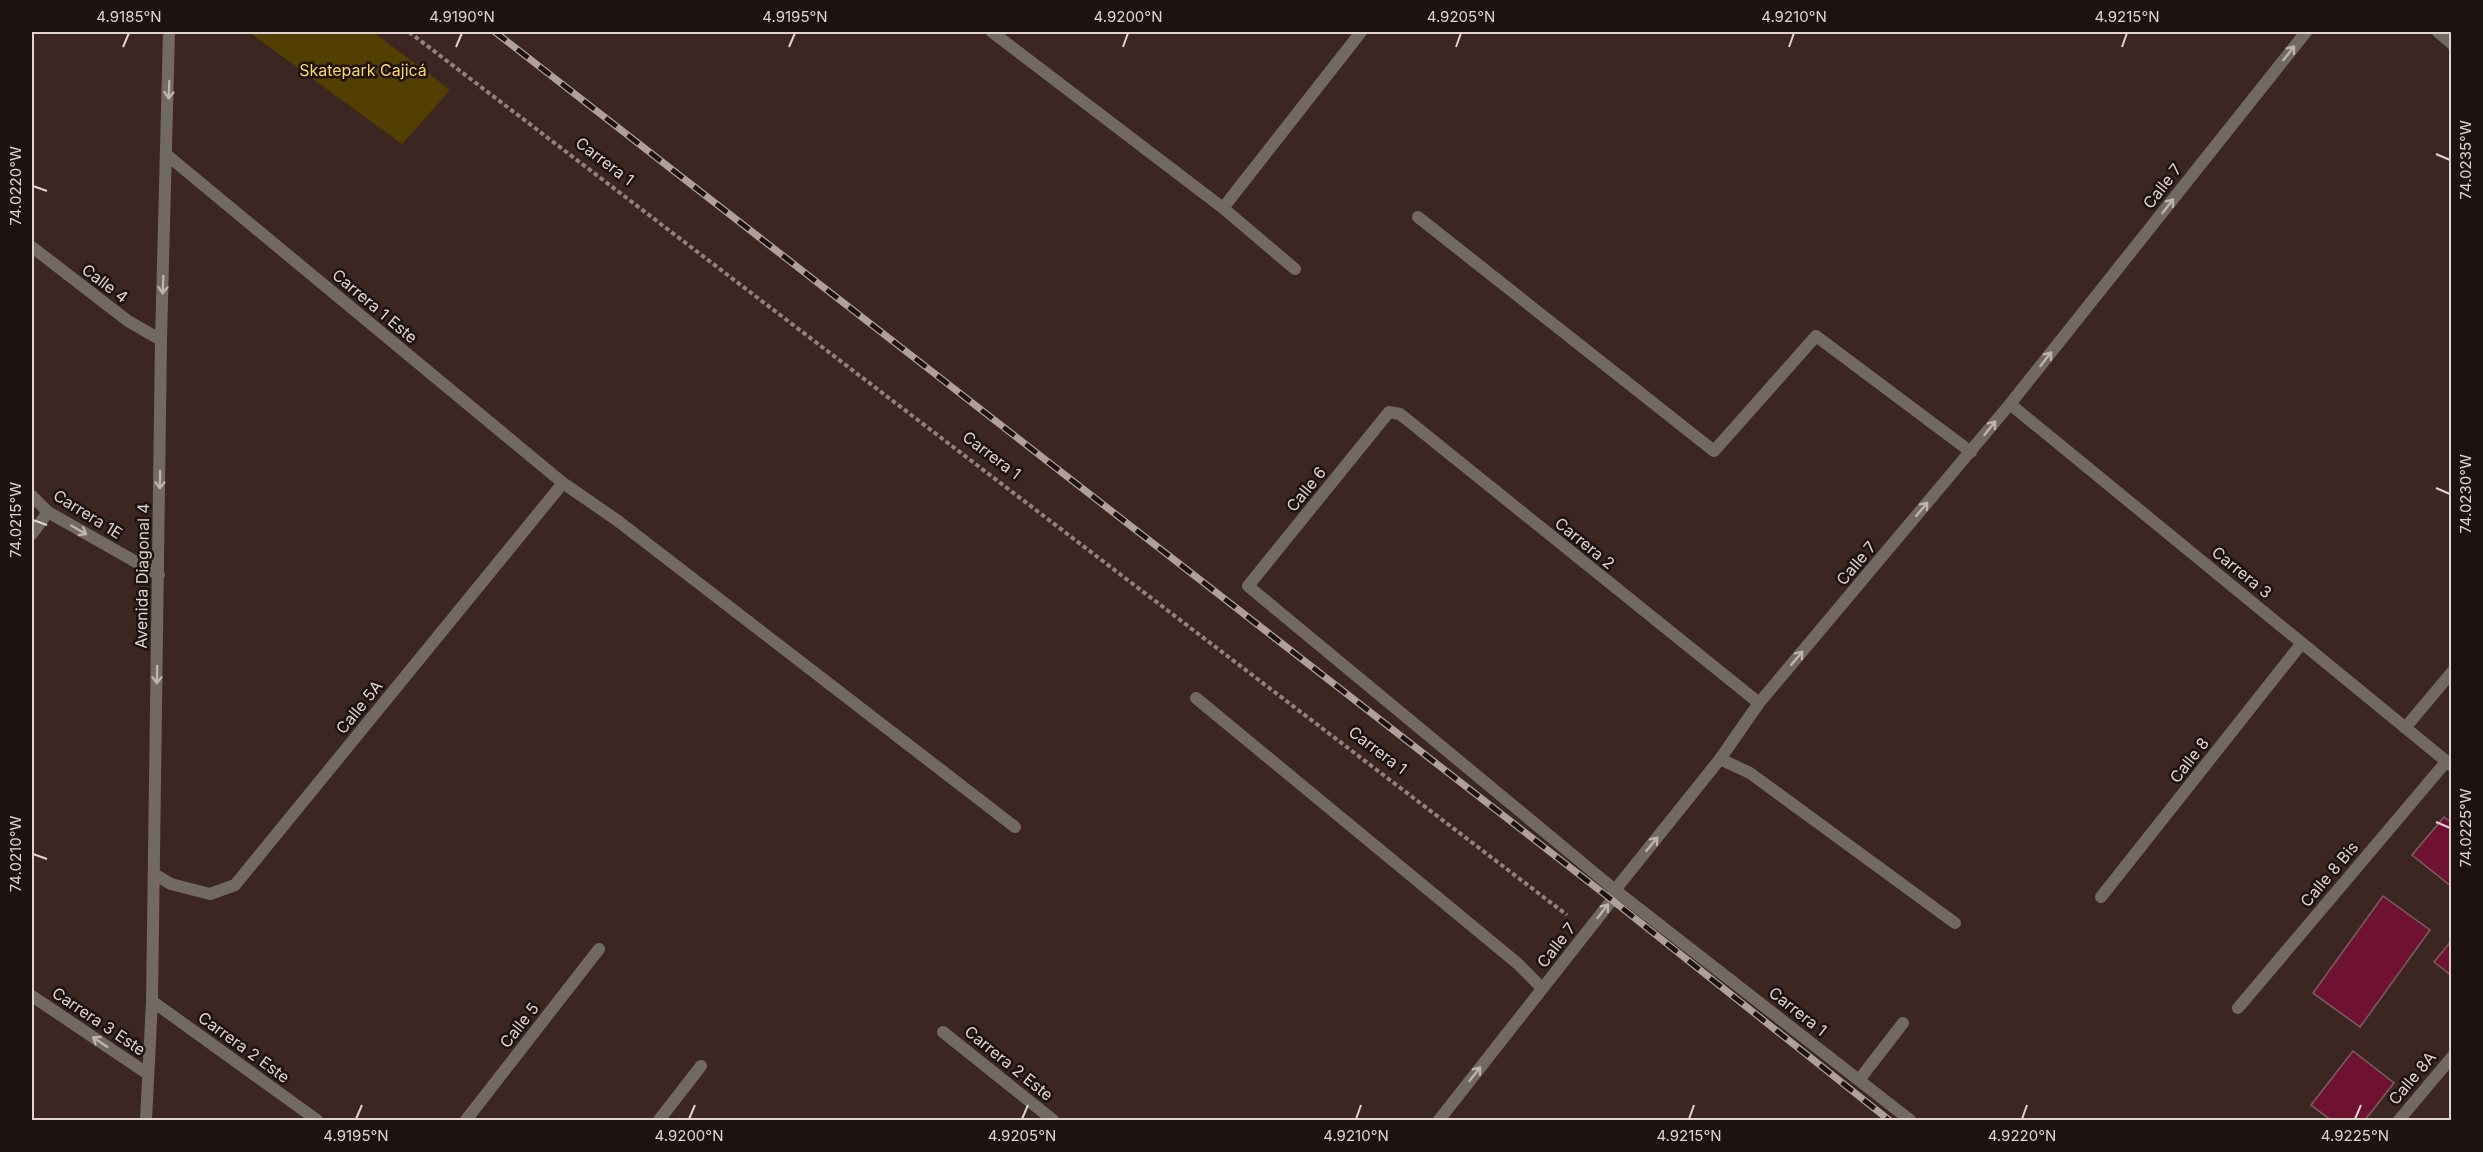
<svg xmlns="http://www.w3.org/2000/svg" width="2483" height="1152" viewBox="0 0 2483 1152" font-family="Inter,sans-serif">
	<style>
		.green { fill: #534000 }
		.building { fill: #6f1131; stroke: #7a6064; stroke-width: 1.5 }
		.lines { fill: none; stroke-linecap: round; stroke-linejoin: round }
		.path { stroke: #93817d; stroke-width: 4; stroke-dasharray: 4.5 3; stroke-linecap: butt }
		.service { stroke: #716962; stroke-width: 12 }
		.minor { stroke: #716962; stroke-width: 12 }
		.rail-casing { stroke: #b0a09b; stroke-width: 7 }
		.rail { stroke: #1c1210; stroke-width: 4.5; stroke-dasharray: 14; stroke-linecap: butt }
		.oneway { stroke: #bfb3ae }
		.ticks { fill: none; stroke: #e1d3cf; stroke-width: 2 }
		.labels { text-anchor: middle; dominant-baseline: central; stroke-width: 5; stroke-linejoin: round; paint-order: stroke }
		.park-label { font-size: 16px; fill: #fad470; stroke: #1c1210 }
		.street-label { font-size: 16px; fill: #e1d3cf; stroke: #1c1210 }
		.neatline { fill: none; stroke: #e1d3cf; stroke-width: 2 }
		.ticks-label { font-size: 15px; text-anchor: middle; fill: #e1d3cf }
	</style>
	<rect width="100%" height="100%" fill="#3c2621"/>
	<path class="green" d="M249,32H373L450,90L402,144Z"/>
	<path class="building" d="M2444,817L2452,823V887L2412,855Z
		M2383,896L2430,930L2360,1027L2313,993Z
		M2452,940V976L2434,962Z
		M2353,1051L2394,1083L2365,1120H2331L2311,1105Z"/>
	<g class="lines">
		<path class="path" d="M409,32L1567,915"/>
		<path class="service" d="M992,32L1223,208L1295,269
			M1223,208L1361,32
			M1418,217L1714,451L1816,336L1971,452
			M618,521L1015,827
			M1196,698L1517,963L1542,988
			M1720,759L1750,773L1955,923
			M1859,1080L1903,1023"/>
		<path class="minor" d="M2438,32L2452,44
			M167,155L563,483L618,521
			M32,247L128,321L161,340
			M2010,404L2452,766
			M32,496L48,512L159,575
			M32,534L48,512
			M1759,703L1400,414L1389,412L1248,586L1615,890L1910,1120
			M2405,728L2452,672
			M154,874L171,884L210,894L235,885L563,483
			M2101,897L2302,643
			M32,996L148,1074
			M152,1001L317,1120
			M2238,1008L2446,762
			M943,1032L1053,1120
			M146,1120L152,1001L161,340L169,32
			M466,1120L599,949
			M659,1120L701,1066
			M1439,1120L1612,900L1615,890L1720,759L1759,703L2010,404L2306,32
			M2399,1120L2452,1057"/>
		<defs>
			<path id="rail" d="M495,32L1612,900L1889,1120"/>
		</defs>
		<use href="#rail" class="rail-casing"/>
		<use href="#rail" class="rail"/>
	</g>
	<defs><path id="oneway-shaft" d="M-6 0H5M1.5-3L5.5 0L1.5 3" fill="none" stroke-width="1.6" stroke-linecap="round" stroke-linejoin="round" transform="scale(1.5)"/></defs>
	<g class="oneway">
		<use href="#oneway-shaft" transform="translate(2289 53) rotate(-52)"/>
		<use href="#oneway-shaft" transform="translate(169 90) rotate(92)"/>
		<use href="#oneway-shaft" transform="translate(2168 206) rotate(-52)"/>
		<use href="#oneway-shaft" transform="translate(163 285) rotate(92)"/>
		<use href="#oneway-shaft" transform="translate(2046 359) rotate(-52)"/>
		<use href="#oneway-shaft" transform="translate(1990 428) rotate(-51)"/>
		<use href="#oneway-shaft" transform="translate(160 480) rotate(91)"/>
		<use href="#oneway-shaft" transform="translate(1922 509) rotate(-50)"/>
		<use href="#oneway-shaft" transform="translate(79 530) rotate(30)"/>
		<use href="#oneway-shaft" transform="translate(1797 658) rotate(-50)"/>
		<use href="#oneway-shaft" transform="translate(157 675) rotate(91)"/>
		<use href="#oneway-shaft" transform="translate(1652 844) rotate(-51)"/>
		<use href="#oneway-shaft" transform="translate(1603 911) rotate(-52)"/>
		<use href="#oneway-shaft" transform="translate(100 1042) rotate(-146)"/>
		<use href="#oneway-shaft" transform="translate(1475 1074) rotate(-52)"/>
	</g>
	<path class="ticks" d="M123,47L129,33M456,47L462,33M789,47L795,33M1123,47L1128,33M1456,47L1461,33M1789,47L1794,33M2122,47L2127,33M2436,154L2450,160M33,186L47,191M2436,488L2450,494M33,520L47,525M2436,822L2450,828M33,854L47,859M356,1119L362,1105M689,1119L695,1105M1022,1119L1028,1105M1356,1119L1361,1105M1689,1119L1694,1105M2022,1119L2027,1105M2355,1119L2361,1105"/>
	<g class="labels">
		<g class="park-label">
			<text x="363" y="70">Skatepark Cajicá</text>
		</g>
		<g class="street-label">
			<text transform="translate(605 161) rotate(37)">Carrera 1</text>
			<text transform="translate(2162 186) rotate(-52)">Calle 7</text>
			<text transform="translate(105 283) rotate(37)">Calle 4</text>
			<text transform="translate(375 306) rotate(40)">Carrera 1 Este</text>
			<text transform="translate(992 455) rotate(37)">Carrera 1</text>
			<text transform="translate(1306 489) rotate(-51)">Calle 6</text>
			<text transform="translate(88 514) rotate(32)">Carrera 1E</text>
			<text transform="translate(1585 543) rotate(39)">Carrera 2</text>
			<text transform="translate(1856 563) rotate(-50)">Calle 7</text>
			<text transform="translate(2242 572) rotate(39)">Carrera 3</text>
			<text transform="translate(142 576) rotate(-89)">Avenida Diagonal 4</text>
			<text transform="translate(359 707) rotate(-51)">Calle 5A</text>
			<text transform="translate(1378 750) rotate(37)">Carrera 1</text>
			<text transform="translate(2189 760) rotate(-52)">Calle 8</text>
			<text transform="translate(2329 874) rotate(-50)">Calle 8 Bis</text>
			<text transform="translate(1556 945) rotate(-52)">Calle 7</text>
			<text transform="translate(1798 1011) rotate(38)">Carrera 1</text>
			<text transform="translate(99 1021) rotate(34)">Carrera 3 Este</text>
			<text transform="translate(519 1025) rotate(-52)">Calle 5</text>
			<text transform="translate(244 1047) rotate(36)">Carrera 2 Este</text>
			<text transform="translate(1009 1063) rotate(39)">Carrera 2 Este</text>
			<text transform="translate(2412 1078) rotate(-50)">Calle 8A</text>
		</g>
	</g>
	<rect width="2483" height="1152" fill="none" stroke="#1c1210" stroke-width="66"/>
	<rect x="33" y="33" width="2417" height="1086" class="neatline"/>
	<g class="ticks-label">
		<text x="129" y="22">4.9185°N</text>
		<text x="462" y="22">4.9190°N</text>
		<text x="795" y="22">4.9195°N</text>
		<text x="1128" y="22">4.9200°N</text>
		<text x="1461" y="22">4.9205°N</text>
		<text x="1794" y="22">4.9210°N</text>
		<text x="2127" y="22">4.9215°N</text>
		<text transform="translate(2466 160) rotate(-90)" y="5">74.0235°W</text>
		<text transform="translate(16 186) rotate(-90)" y="5">74.0220°W</text>
		<text transform="translate(2466 494) rotate(-90)" y="5">74.0230°W</text>
		<text transform="translate(16 520) rotate(-90)" y="5">74.0215°W</text>
		<text transform="translate(2466 828) rotate(-90)" y="5">74.0225°W</text>
		<text transform="translate(16 854) rotate(-90)" y="5">74.0210°W</text>
		<text x="356" y="1141">4.9195°N</text>
		<text x="689" y="1141">4.9200°N</text>
		<text x="1022" y="1141">4.9205°N</text>
		<text x="1356" y="1141">4.9210°N</text>
		<text x="1689" y="1141">4.9215°N</text>
		<text x="2022" y="1141">4.9220°N</text>
		<text x="2355" y="1141">4.9225°N</text>
	</g>
</svg>
